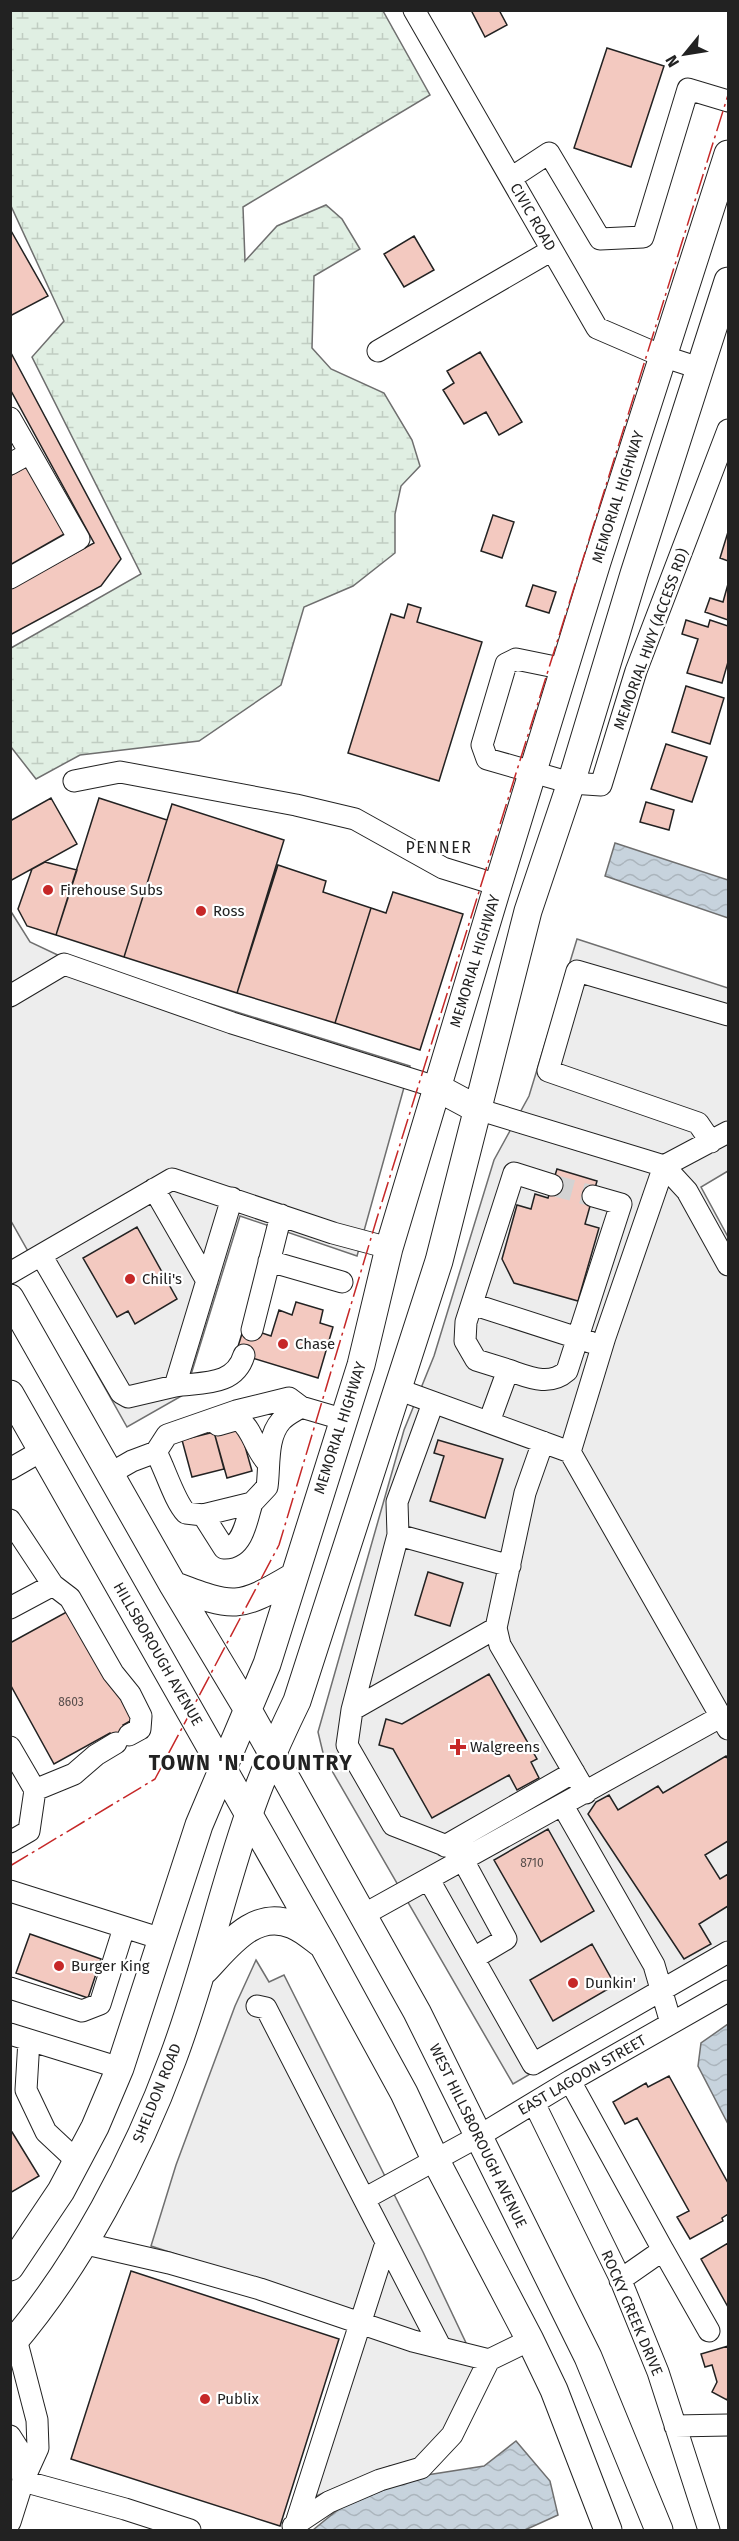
<svg xmlns="http://www.w3.org/2000/svg" width="739" height="2541" viewBox="0 0 739 2541" font-family="'Fira Sans',sans-serif">
	<style>
		.wetland { fill: url(#wetland-marsh); stroke: #6f6f6f; stroke-width: 1.5 }
		.parking { fill: #ededed; stroke: #6f6f6f; stroke-width: 1.5 }
		.water { fill: url(#water-waves); stroke: #6f6f6f; stroke-width: 1.5 }
		.building { fill: #f3c9c0; stroke: #222; stroke-width: 1.5 }
		.lines { fill: none; stroke-linecap: round; stroke-linejoin: round }
		.minor-tunnel { stroke: #d3d3d3; stroke-width: 21; stroke-dasharray: 21 10; stroke-linecap: butt }
		.minor-casing { stroke: #222; stroke-width: 23 }
		.major-casing { stroke: #222; stroke-width: 29 }
		.minor { stroke: #fff; stroke-width: 21 }
		.major { stroke: #fff; stroke-width: 27 }
		.power { stroke: #c62828; stroke-width: 1.5; stroke-dasharray: 21 4.5 3 4.5; stroke-linecap: butt }
		.poi-dot { fill: #c62828; stroke: #fff; stroke-width: 2 }
		.labels { text-anchor: middle; dominant-baseline: central; stroke-width: 4.5; stroke-linejoin: round; paint-order: stroke }
		.number-label { font-size: 12px; fill: #564c4a }
		.street-label { font-size: 15px; fill: #222; stroke: #fff }
		.poi-label { font-size: 15px; fill: #222; stroke: #fff; text-anchor: start }
		.neighbourhood-label { font-size: 16px; letter-spacing: 1.5px; fill: #222; stroke: #fff }
		.district-label { font-size: 21px; font-weight: bold; letter-spacing: 1.5px; fill: #222; stroke: #fff }
	</style>
	<defs>
		<pattern id="wetland-marsh" width="20" height="14" patternUnits="userSpaceOnUse" patternTransform="scale(1.5)"><rect width="20" height="14" fill="#e0efe3"/><path d="M1 5h8M5 5V1M11 12h8M15 12V8" fill="none" stroke="#c0cdc2"/></pattern>
		<pattern id="water-waves" width="16" height="10" patternUnits="userSpaceOnUse" patternTransform="scale(1.5)"><rect width="16" height="10" fill="#c7d3dd"/><path d="M0 5q4-4 8 0t8 0" fill="none" stroke="#abb5bd"/></pattern>
	</defs>
	<rect width="100%" height="100%" fill="#fff"/>
	<path class="wetland" d="M11,10L383,11L430,95L243,207L245,261L277,226L326,205L342,219L360,249L314,276L312,348L331,369L384,393L412,440L420,466L401,486L395,514V553L353,586L304,607L281,685L199,741L80,755L36,779L11,747V648L141,574L32,357L64,321L11,206Z"/>
	<path class="parking" d="M10,910L30,942L64,958L410,1066L357,1256L240,1216L185,1394L127,1427L11,1221Z
		M577,939L728,988V1171L701,1187L728,1237V1959L513,2084L324,1757L318,1732L404,1430L434,1356L494,1160L529,1096Z
		M256,1960L269,1982L284,1975L423,2252L485,2383L437,2461L390,2466L299,2503L358,2314L151,2246L176,2165L235,2006Z"/>
	<path class="water" d="M615,843L728,880V918L605,876Z
		M728,2024V2124L698,2066L701,2043Z
		M516,2441L550,2481L558,2515L525,2530H313L340,2508L414,2477L484,2466Z"/>
	<path class="building" d="M471,10H499L507,25L485,37Z
		M607,48L664,66L631,167L574,148Z
		M10,229L48,296L10,316Z
		M414,236L434,270L404,287L384,254Z
		M10,351L121,559L101,586L10,635V589L94,543L10,389Z
		M480,352L522,422L499,435L486,412L464,424L443,390L454,383L447,371Z
		M27,466L66,533L10,565V476Z
		M493,515L514,522L502,558L481,551Z
		M728,532V561L720,558Z
		M728,584V620L705,612L710,598L723,602Z
		M533,585L556,592L549,613L526,606Z
		M408,604L421,608L417,622L482,642L439,781L348,753L391,614L404,618Z
		M686,620L708,627L710,620L728,626V662L722,683L687,673L698,639L682,634Z
		M686,686L724,698L710,744L672,732Z
		M666,744L707,757L692,802L651,789Z
		M51,798L77,844L10,881V821Z
		M99,798L167,820L124,957L56,935Z
		M646,802L674,810L669,830L640,822Z
		M172,804L284,840L237,993L124,957Z
		M45,862L77,870L56,935L27,926L18,909L32,869Z
		M278,865L326,881L323,892L371,908L335,1023L237,993Z
		M393,892L463,914L420,1050L335,1023L371,908L386,913Z
		M557,1169L597,1181L585,1224L599,1228L578,1301L514,1283L502,1259L517,1205L531,1209L535,1194L548,1198Z
		M137,1227L177,1299L135,1324L128,1311L117,1317L83,1258Z
		M296,1302L323,1310L320,1323L333,1327L318,1378L236,1353L244,1327L271,1336L279,1310L292,1315Z
		M239,1425L252,1471L227,1478L214,1432Z
		M214,1432L224,1469L192,1477L182,1440Z
		M438,1440L503,1459L485,1518L430,1501L444,1456L434,1453Z
		M428,1572L463,1583L450,1626L415,1615Z
		M72,1609L132,1720L123,1725L132,1740L119,1748L110,1733L54,1764L10,1684V1643Z
		M489,1674L537,1759L531,1762L539,1778L517,1790L509,1775L432,1818L393,1749L379,1745L386,1719L402,1724Z
		M726,1756L728,1759V1841L705,1855L720,1879L728,1874V1906L699,1924L711,1944L684,1959L588,1814L596,1802L609,1795L618,1810L658,1786L663,1793Z
		M548,1829L594,1911L541,1942L494,1860Z
		M30,1934L101,1959L88,1998L16,1973Z
		M592,1944L615,1985L553,2021L530,1980Z
		M669,2076L728,2183V2214L722,2218L723,2221L690,2239L677,2217L689,2211L637,2118L625,2124L613,2102L646,2083L648,2087Z
		M12,2132L39,2176L10,2193V2133Z
		M728,2243V2307L701,2259Z
		M131,2271L339,2339L280,2526L71,2459Z
		M728,2346V2397L727,2400L712,2392L717,2382L712,2365L705,2367L701,2354Z"/>
	<g class="lines">
		<path class="minor-tunnel" d="M552,1185L593,1196"/>
		<defs>
			<path id="minor" d="M414,10L597,328L662,356L699,368
				M511,178L549,153L600,239L643,237L688,89L728,101
				M378,351L552,250
				M10,418L30,453
				M10,464L30,453L79,539L10,578
				M565,669L516,659L506,664L482,745L487,759L571,783L601,785L636,671L728,430
				M74,781L120,772L296,805L355,819L443,868L498,885
				M10,996L64,964L232,1023L436,1087
				M477,1109L664,1166L605,1337L570,1452
				M728,1132L664,1166L687,1191L728,1265
				M711,1142L698,1123L548,1071L577,971L728,1015
				M154,1189L207,1281
				M41,1255L121,1393L128,1397L175,1386L232,1198
				M269,1261L342,1282
				M10,1273L172,1179L333,1233L389,1248
				M472,1304L590,1342
				M252,1330L281,1215
				M508,1370C529,1377 549,1387 567,1371L621,1204L593,1196
				M175,1386C203,1382 235,1386 244,1355
				M397,1389L570,1452L728,1729
				M433,1403L397,1502L398,1535L352,1710L347,1745L393,1825L452,1848L463,1860L506,1939L474,1958
				M489,1422L508,1370L476,1360L465,1341L466,1322L514,1173L552,1185
				M218,1425L239,1419C254,1432 254,1448 267,1462
				M543,1442L525,1493L496,1628L500,1645L586,1793
				M156,1452L167,1435L236,1411L289,1398L301,1407L342,1419
				M10,1469L43,1450
				M111,1473L132,1461L156,1452C165,1469 175,1502 186,1513L203,1515L252,1503L267,1487C270,1467 266,1438 281,1421C286,1415 295,1411 301,1407
				M203,1515L224,1548C243,1549 247,1518 252,1503
				M10,1520L53,1585L10,1608
				M398,1535L510,1566
				M53,1585L70,1598L113,1673L130,1694L141,1716L140,1729L129,1735
				M352,1710L496,1628
				M10,1747L35,1790
				M35,1790L74,1774L96,1755L116,1743
				M563,1806L654,1965L671,2023
				M10,1842L29,1831L35,1790
				M445,1846L574,1772
				M429,1880L533,2064L728,1952
				M10,1891L162,1939
				M363,1915L722,1716
				M10,1988L82,2011L100,2004L124,1928
				M257,2006L266,2008L364,2199
				M10,2034L120,2068
				M29,2040L26,2090L46,2132L77,2161
				M570,2081L663,2250L620,2280
				M534,2103L619,2276L658,2372L709,2530
				M82,2243L169,2263L260,2289L413,2341L489,2360L530,2340
				M663,2250L709,2331
				M441,2348L364,2199L479,2136L570,2081L728,1991
				M675,2426L728,2425
				M10,2436L19,2450L23,2481
				M23,2481L125,2509L190,2530
				M10,2522L23,2481L38,2448L37,2420L16,2339
				M296,2523L386,2243
				M293,2526L329,2502L380,2480L421,2468L452,2435L489,2360"/>
			<path id="major" d="M436,1087L477,1109
				M10,1298L173,1585L248,1710L417,2012L588,2357L659,2530
				M10,1394L323,1945L404,2093L435,2159L530,2340L554,2390L608,2530
				M173,1585C234,1608 237,1610 293,1577
				M205,1970C228,1946 255,1908 293,1925C303,1929 312,1937 320,1943
				M10,2267L61,2191L95,2127L120,2068L199,1825L267,1664L361,1365L389,1248L498,885L597,562L728,154
				M10,2346C79,2266 137,2156 173,2058C203,1978 221,1895 249,1814C262,1775 279,1738 297,1701L439,1261L528,911L571,783L634,574L728,281"/>
		</defs>
		<use href="#minor" class="minor-casing"/>
		<use href="#major" class="major-casing"/>
		<use href="#minor" class="minor"/>
		<use href="#major" class="major"/>
		<path class="power" d="M10,1866L155,1779L279,1545L377,1218L728,95"/>
	</g>
	<g class="poi-dot">
		<circle cx="48" cy="890" r="6"/>
		<circle cx="201" cy="911" r="6"/>
		<circle cx="130" cy="1279" r="6"/>
		<circle cx="283" cy="1344" r="6"/>
		<path d="M455 1738h6v6h6v6h-6v6h-6v-6h-6v-6h6z"/>
		<circle cx="59" cy="1966" r="6"/>
		<circle cx="573" cy="1983" r="6"/>
		<circle cx="205" cy="2399" r="6"/>
	</g>
	<g class="labels">
		<g class="number-label">
			<text x="71" y="1702">8603</text>
			<text x="532" y="1863">8710</text>
		</g>
		<g class="street-label">
			<text transform="translate(533 217) rotate(60)">CIVIC ROAD</text>
			<text transform="translate(618 497) rotate(-72)">MEMORIAL HIGHWAY</text>
			<text transform="translate(651 639) rotate(-70)">MEMORIAL HWY (ACCESS RD)</text>
			<text transform="translate(475 961) rotate(-73)">MEMORIAL HIGHWAY</text>
			<text transform="translate(340 1428) rotate(-72)">MEMORIAL HIGHWAY</text>
			<text transform="translate(158 1654) rotate(60)">HILLSBOROUGH AVENUE</text>
			<text transform="translate(582 2075) rotate(-30)">EAST LAGOON STREET</text>
			<text transform="translate(157 2093) rotate(-68)">SHELDON ROAD</text>
			<text transform="translate(478 2136) rotate(64)">WEST HILLSBOROUGH AVENUE</text>
			<text transform="translate(632 2313) rotate(67)">ROCKY CREEK DRIVE</text>
		</g>
		<g class="poi-label">
			<text x="60" y="890">Firehouse Subs</text>
			<text x="213" y="911">Ross</text>
			<text x="142" y="1279">Chili's</text>
			<text x="295" y="1344">Chase</text>
			<text x="470" y="1747">Walgreens</text>
			<text x="71" y="1966">Burger King</text>
			<text x="585" y="1983">Dunkin'</text>
			<text x="217" y="2399">Publix</text>
		</g>
		<g class="neighbourhood-label">
			<text x="439" y="847">PENNER</text>
		</g>
		<g class="district-label">
			<text x="251" y="1763">TOWN 'N' COUNTRY</text>
		</g>
	</g>
	<rect width="739" height="2541" fill="none" stroke="#222222" stroke-width="24"/>
	<g transform="translate(685 54) rotate(240)" stroke="#ffffff" stroke-width="4.5" paint-order="stroke">
	<path d="M0-4.5L10 22L0 15L-10 22Z" fill="#222222"/>
	<text y="-9" font-size="16" font-weight="bold" text-anchor="middle" fill="#222222">N</text>
	</g>
</svg>
